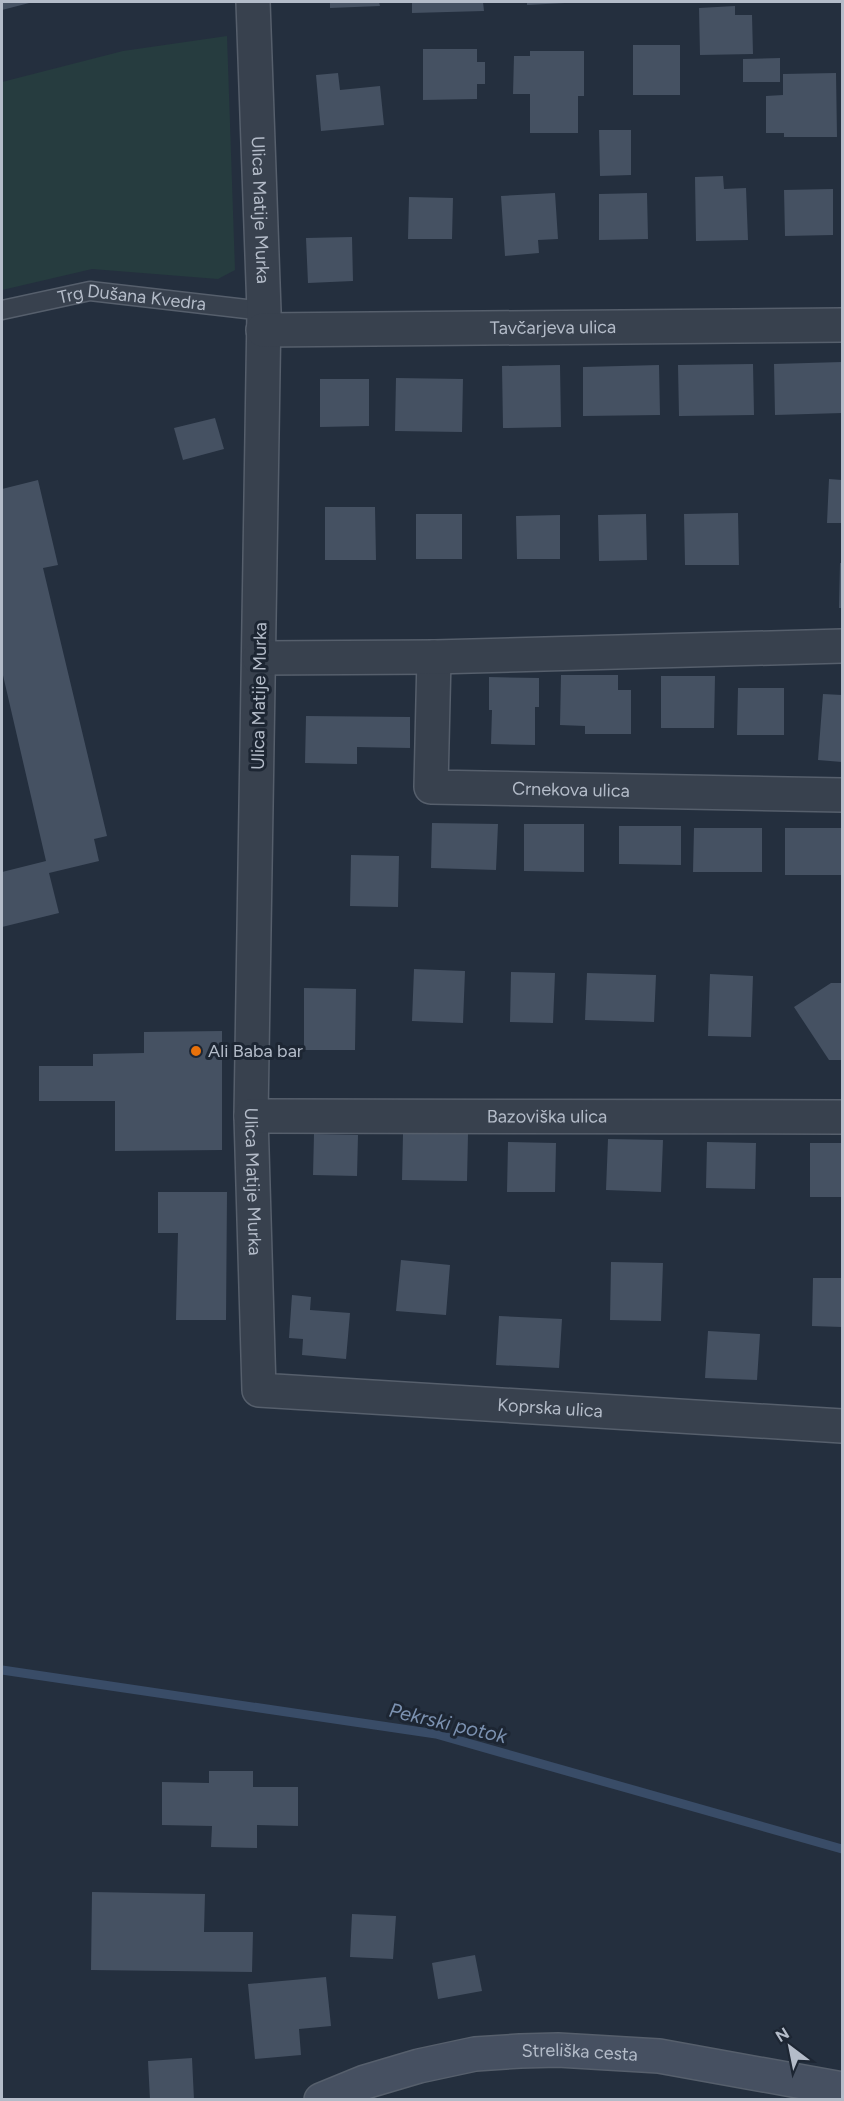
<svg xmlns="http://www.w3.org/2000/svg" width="844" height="2101" viewBox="0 0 844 2101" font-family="Figtree,sans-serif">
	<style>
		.green { fill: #263c3f }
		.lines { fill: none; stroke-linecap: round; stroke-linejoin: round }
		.stream { stroke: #394c67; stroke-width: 9 }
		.building { fill: #455162 }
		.lane-casing { stroke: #565f6c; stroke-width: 21 }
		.street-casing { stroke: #565f6c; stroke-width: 36 }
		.secondary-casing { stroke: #565f6c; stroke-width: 36 }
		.lane { stroke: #38414e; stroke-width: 18 }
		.street { stroke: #38414e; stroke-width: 33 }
		.secondary { stroke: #465061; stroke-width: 33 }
		.food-dot { fill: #e8710a; stroke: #1d2633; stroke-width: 2 }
		.labels { text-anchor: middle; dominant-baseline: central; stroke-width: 6; stroke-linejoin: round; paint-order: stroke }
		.street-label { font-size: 18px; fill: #b4bcc9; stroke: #1d2633 }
		.poi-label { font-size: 18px; fill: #b4bcc9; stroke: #1d2633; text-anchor: start }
		.water-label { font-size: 20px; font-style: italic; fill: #7c92b1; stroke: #1d2633 }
	</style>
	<rect width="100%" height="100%" fill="#242f3e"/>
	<path class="green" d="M227,36L235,270L218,279L92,269L2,290V82L123,51Z"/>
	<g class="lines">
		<path class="stream" d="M2,1670L436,1734L842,1849"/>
	</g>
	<path class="building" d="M2,2H33L2,10Z
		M330,2H379L380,6L330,8Z
		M412,2H483L484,11L412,13Z
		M527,2H565V3L527,5Z
		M735,6V15H752L753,54L700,55L699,8Z
		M633,45H680V95H633Z
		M423,49H477V62H485V84H477V99L423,100Z
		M530,51H584V96H578V133H530V94H513L514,56H530Z
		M780,58V82H743V59Z
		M338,73L340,90L380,86L384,125L321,131L316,75Z
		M836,73L837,137H784V133H766V96L783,95V74Z
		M599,130H631V175L600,176Z
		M723,176L724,189L746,188L748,240L696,241L695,177Z
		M833,189V235L785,236L784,190Z
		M555,193L558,239L538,240L539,253L505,256L501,196Z
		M647,193L648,239L599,240V194Z
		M409,197L453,198L452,239H408Z
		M352,237L353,281L308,283L306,238Z
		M842,362V413L775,415L774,364Z
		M753,364L754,415L679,416L678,365Z
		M560,365L561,427L503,428L502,366Z
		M659,365L660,415L583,416V367Z
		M396,378L463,379L462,432L395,431Z
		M320,379H369V426L320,427Z
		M215,418L224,449L183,460L174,428Z
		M829,479L842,480V523H827Z
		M38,480L58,565L43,568L107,836L94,839L99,861L49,873L59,913L2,927V872L46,861L2,671V489Z
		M325,507H375L376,560H325Z
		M738,513L739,565H685L684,514Z
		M416,514H462V559H416Z
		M646,514L647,560L599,561L598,515Z
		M560,515V559H517L516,516Z
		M840,563H842V608H839Z
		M561,675H618V690H631V734H585V726L560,725Z
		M661,676H715L714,728H661Z
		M489,677L539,678V707H535V745L491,744L492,710H489Z
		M738,688H784V735H737Z
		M823,694L842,695V762L818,760Z
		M306,716L410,717V748L357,747V764L305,763Z
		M432,823L498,824L496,870L431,868Z
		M524,824H584V872L524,871Z
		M619,826H681V865L619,864Z
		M694,828H762V872H693Z
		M785,828H842V875H785Z
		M351,855L399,856L398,907L350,906Z
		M414,969L465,971L463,1023L412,1021Z
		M511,972L555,973L553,1023L510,1022Z
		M587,973L656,975L654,1022L585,1020Z
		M710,974L753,976L751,1037L708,1036Z
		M831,983H842V1060H829L794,1007Z
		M304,988L356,989L355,1050H304Z
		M222,1031V1150L115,1151V1101H39V1066H93V1054L144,1053V1032Z
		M314,1134L358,1135L357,1176L313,1175Z
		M403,1134H468L467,1181L402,1180Z
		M608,1139L663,1140L661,1192L606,1190Z
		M508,1142L556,1143L555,1192H507Z
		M707,1142L756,1143L755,1189L706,1188Z
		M810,1143H842V1197H810Z
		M158,1192H227L226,1320H176L178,1233H158Z
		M401,1260L450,1265L446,1315L396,1311Z
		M611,1262L663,1263L661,1321L610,1320Z
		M813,1278H842V1327L812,1326Z
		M292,1295L311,1297L310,1310L350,1313L346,1359L302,1355L303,1339L289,1338Z
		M499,1316L562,1319L559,1368L496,1365Z
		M708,1331L760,1334L757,1380L705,1378Z
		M209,1771H253V1787H298V1826L257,1825V1848L211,1847L212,1826L162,1825V1782L209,1783Z
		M92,1892L205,1894L204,1932H253L252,1972L91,1970Z
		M352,1914L396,1916L393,1959L350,1957Z
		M475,1955L482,1991L438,1999L432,1963Z
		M326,1977L331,2026L299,2029L301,2055L255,2059L248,1984Z
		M192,2058L194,2100H150L148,2061Z"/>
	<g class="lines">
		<defs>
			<g id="lane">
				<path id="s1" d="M2,310L90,291L264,311"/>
			</g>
			<g id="street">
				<path id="s2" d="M253,2L264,311L251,1116L259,1390L842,1426"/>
				<path id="s3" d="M263,330L842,325"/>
				<path id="s4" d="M434,657L431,787L842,795"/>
				<path d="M259,658L434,657L842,646"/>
				<path id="s5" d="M251,1116L842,1117"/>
			</g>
			<g id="secondary">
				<path id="s6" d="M321,2100L365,2082L419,2066L475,2054L520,2051L558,2050L659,2056L842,2089"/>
			</g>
		</defs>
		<use href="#lane" class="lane-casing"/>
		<use href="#street" class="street-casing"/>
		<use href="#secondary" class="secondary-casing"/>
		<use href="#lane" class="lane"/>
		<use href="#street" class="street"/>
		<use href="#secondary" class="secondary"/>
	</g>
	<circle class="food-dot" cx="196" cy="1051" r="6"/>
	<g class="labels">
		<g class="street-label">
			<text stroke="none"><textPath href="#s2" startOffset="208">Ulica Matije Murka</textPath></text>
			<text stroke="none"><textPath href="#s1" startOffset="132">Trg Dušana Kvedra</textPath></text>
			<text stroke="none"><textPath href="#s3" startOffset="290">Tavčarjeva ulica</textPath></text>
			<text transform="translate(259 696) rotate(-89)">Ulica Matije Murka</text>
			<text stroke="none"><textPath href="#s4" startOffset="270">Crnekova ulica</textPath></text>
			<text stroke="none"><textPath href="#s5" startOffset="296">Bazoviška ulica</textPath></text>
			<text stroke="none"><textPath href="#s2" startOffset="1180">Ulica Matije Murka</textPath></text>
			<text stroke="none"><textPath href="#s2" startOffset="1680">Koprska ulica</textPath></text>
			<text stroke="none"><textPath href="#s6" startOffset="266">Streliška cesta</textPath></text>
		</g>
		<g class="poi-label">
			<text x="208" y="1051">Ali Baba bar</text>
		</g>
		<g class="water-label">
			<text transform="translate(448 1723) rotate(13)">Pekrski potok</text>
		</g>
	</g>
	<rect width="844" height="2101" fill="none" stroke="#b4bcc9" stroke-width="6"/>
	<g transform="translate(790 2047) rotate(328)" stroke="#1d2633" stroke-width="4.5" paint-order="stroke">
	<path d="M0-4.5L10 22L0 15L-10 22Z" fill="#b4bcc9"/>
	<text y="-9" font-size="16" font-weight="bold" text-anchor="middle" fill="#b4bcc9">N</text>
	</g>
</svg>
